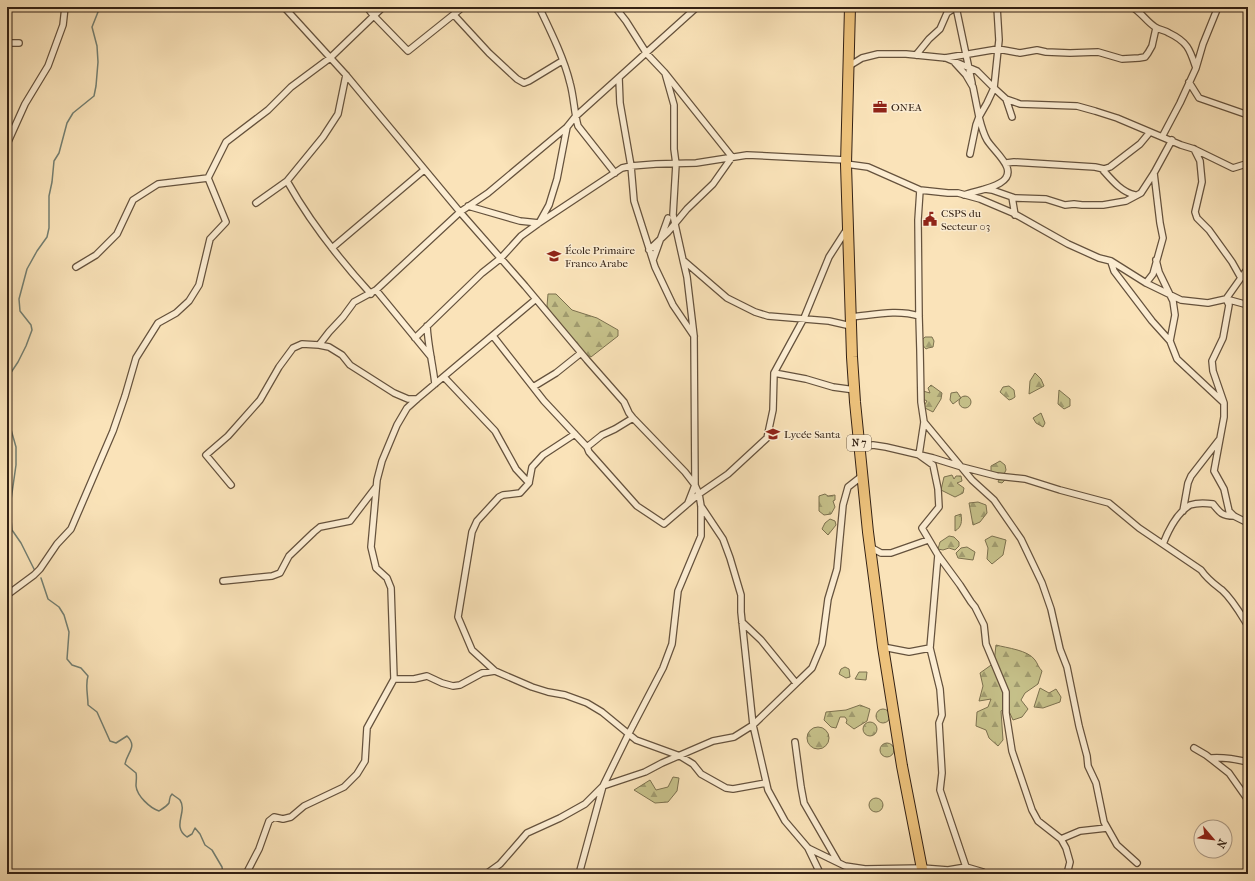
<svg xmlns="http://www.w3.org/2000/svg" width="1255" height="881" viewBox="0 0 1255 881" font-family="'IM FELL French Canon',serif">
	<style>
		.forest { fill: url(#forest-firs); stroke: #7c714f }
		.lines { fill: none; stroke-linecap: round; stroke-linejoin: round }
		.stream { stroke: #737f72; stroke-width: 1.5 }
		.street-casing { stroke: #65523d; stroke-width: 8 }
		.highway-casing { stroke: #332114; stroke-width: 12 }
		.street { stroke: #fcedd2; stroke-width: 5.5 }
		.highway { stroke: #edc27c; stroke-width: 10 }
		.labels { text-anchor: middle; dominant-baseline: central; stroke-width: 3; stroke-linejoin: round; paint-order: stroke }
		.shield { fill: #fcedd2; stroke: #6f5e4d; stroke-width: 1 }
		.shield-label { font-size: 10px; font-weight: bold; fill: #332114 }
		.poi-label { font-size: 11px; fill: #332114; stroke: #fcedd2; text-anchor: start }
	</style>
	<defs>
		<pattern id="forest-firs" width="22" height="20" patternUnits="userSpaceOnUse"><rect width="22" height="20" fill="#c6c18a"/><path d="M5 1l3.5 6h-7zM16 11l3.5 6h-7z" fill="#a19c70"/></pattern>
	</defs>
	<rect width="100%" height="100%" fill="#fae3b9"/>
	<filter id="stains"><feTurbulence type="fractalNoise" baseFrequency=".005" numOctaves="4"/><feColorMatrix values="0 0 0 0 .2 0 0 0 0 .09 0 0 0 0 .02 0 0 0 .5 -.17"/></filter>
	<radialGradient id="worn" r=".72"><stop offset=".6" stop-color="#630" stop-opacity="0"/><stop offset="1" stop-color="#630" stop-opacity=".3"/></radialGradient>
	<path class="forest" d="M548,294H556L572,310L597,318L618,330V336L591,357L585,354L554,318L547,306Z
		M925,337H932L934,341L933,347L928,348L926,349L920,342Z
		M1035,373L1041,379L1044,386L1029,394L1030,381Z
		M931,385L942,393L941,399L933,412L923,407L927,401L923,399V391L930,393L928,388Z
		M1009,386L1014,390L1015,397L1012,399L1009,400L1000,392L1003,387Z
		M1059,390L1070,399V406L1064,409L1058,404Z
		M957,392L961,398L953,404L950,400L951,393Z
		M959 402a6 6 0 1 1 12 0a6 6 0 1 1-12 0Z
		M1041,413L1045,423L1043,427L1036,423L1033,418Z
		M1000,461L1005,465L1006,470L1003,476L1006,479L1002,483L998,482L1000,478L991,472V466Z
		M952,475L954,479L956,476H961L962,481L957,483L964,488L963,493L955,497L941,490L944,477Z
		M825,494L828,496L835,495V500L833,501L835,507L831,514L824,515L819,511V496Z
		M978,502L986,505L987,513L980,522L973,525L969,503Z
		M961,514C962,521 962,527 955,531V516Z
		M830,519L835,521L836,525L828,535L822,529L825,523Z
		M949,536L954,537L959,542V546L955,550L949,548L943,550L938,549L940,542Z
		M992,536L1006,540L1003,555L992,564L987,559L988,548L985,540Z
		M967,547L975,552L973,560L958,558L956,553L961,548Z
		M996,645C1007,648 1028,650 1035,660C1038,664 1038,667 1042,671L1038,684L1025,693L1021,700L1028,709L1022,717L1013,720L1007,707L1001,711L1003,740L998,746L989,738L986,730L976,726L977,712L988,707L991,699L979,701L983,686L980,673L994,663Z
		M845,667L849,669L850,677L846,678L839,674L841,669Z
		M859,672H867L866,680L855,679Z
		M1040,688L1049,693L1056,689L1061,697L1060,702L1043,708L1034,707Z
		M860,705L870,709L867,721L854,729L846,723L847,720L845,717H840L836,728L831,727L824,720L826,712L846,710Z
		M876 716a7 7 0 1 1 14 0a7 7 0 1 1-14 0Z
		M863 729a7 7 0 1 1 14 0a7 7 0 1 1-14 0Z
		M807 738a11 11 0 1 1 22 0a11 11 0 1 1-22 0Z
		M880 750a7 7 0 1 1 14 0a7 7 0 1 1-14 0Z
		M673,777L679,778L677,791L668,802L655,803L634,790L650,780L656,790L668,787Z
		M869 805a7 7 0 1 1 14 0a7 7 0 1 1-14 0Z"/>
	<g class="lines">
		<path class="stream" d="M35,571L21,543L12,530L11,519V500L16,465V447L10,426L11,410L10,374L18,362L26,346L32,330L31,325L20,311L19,299L27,269L37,251L47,237L49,228V196L52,182L54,161L59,153L67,123L73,113L94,96L96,86L98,62L97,46L92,27L100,7
			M41,578L48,599L59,607L64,615L69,632L67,659L72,665L81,668L88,676C85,685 88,695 88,705L97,712L110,741L116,743L127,736C138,747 127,752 125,764L136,773C137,777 136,781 136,786C137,796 150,808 159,811C162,809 167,806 169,803C170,799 169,797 172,794C174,796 178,798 180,800C188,812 171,826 187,837L192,834L195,828L200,834L205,845L212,850L222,867L223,874"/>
		<defs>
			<path id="street" d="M284,7L346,75L460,212L525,286L587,360L624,402L629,413L633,418L685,472L695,485L699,494L664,524L637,506L589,452L587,447L544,401L493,336
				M367,7L373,15L408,51L463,7
				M539,7C550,30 564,58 570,83C574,97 574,112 578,126L615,173
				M615,7L626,21L647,54L665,73L732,157L713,184L687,209L668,232L649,250
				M956,7L972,83
				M997,7L999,40L994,88L1006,99L1020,104L1077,106L1095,111L1117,118L1181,145L1194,149L1233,168L1246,164H1248
				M1132,7C1141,12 1146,21 1155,27C1159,30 1165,30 1169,33C1188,42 1190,50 1196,68L1180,103L1162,137
				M454,15L489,53L517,79L524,83L529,81L562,61
				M7,43H19
				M916,55L929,39L940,29L947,13L956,7
				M945,58L998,49L1020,53L1037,50L1046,52L1070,53L1098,52L1122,59L1139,58L1145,57L1148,53L1152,46L1156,28
				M955,63L966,75L973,87L979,117L976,125L970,154
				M849,66L862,58L878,54H906L946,58L977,71L994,88L987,103L979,117C981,125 983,133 987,140C994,152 1021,171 1000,183C990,189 976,191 964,195
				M1196,68L1203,44L1218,7
				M665,73L674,105V149L676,164L673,215L683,260L727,298L755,312L768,316L829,321L851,326
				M619,78L620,103L631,166L634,201L655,267L673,305L694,336
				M1189,82L1199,98L1248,115
				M1006,99L1012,117
				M7,144L25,104L48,66L63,25L65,7
				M1194,149L1200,161L1202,182L1195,212L1197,218L1209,230L1232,262L1241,278
				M1006,163L1014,162L1095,167L1104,169L1110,167L1140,144L1150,132
				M846,164L868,167L920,190L948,193H958L980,199L1013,213L1068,244L1099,258L1111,261L1146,283L1181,300L1208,303L1226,299L1248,305
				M1102,169C1111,179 1121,192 1135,195
				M287,181C310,222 339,259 371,294
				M985,189L992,190L1015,198L1046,199L1065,205L1074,204L1082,205H1103L1126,201L1141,193L1154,173L1172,140
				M920,190L918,220L919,316L920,350L921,402L924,422L919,455L933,465L938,489L939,507L922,528L938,555L960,585L971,602L975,607L984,625L986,644L1006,692V713L1012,751L1032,810L1038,821L1061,839L1066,848L1070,862L1067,874
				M1012,197L1015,215
				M256,203L287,181L323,137L338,114L346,75
				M468,206L520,221L539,223L549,205L557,179L567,127
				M332,248L424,170
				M653,260L668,218
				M683,260L687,277L694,336L695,485L688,503
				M1156,260L1159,272L1173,301L1175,315L1170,341
				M1111,262L1114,271L1152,321L1170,341L1177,359L1223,402
				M76,267L96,255L117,234L133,200L158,184L208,178
				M1248,268L1226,299L1229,305L1223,338L1212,361L1213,371L1224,403V417L1214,471L1224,489L1229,511L1234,516L1248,523
				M1146,283L1153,274L1163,238L1160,223L1154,173
				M376,290L431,357
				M851,317C873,315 897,309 919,316
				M427,326C428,346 433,365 435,384
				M415,338L482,273L501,258L521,236L539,223L622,168L631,166L656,164L696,163L747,155L846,160
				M319,345L329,347L342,355L350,365L394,393L408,399H417
				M774,373L806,379L833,387L855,390
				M444,377L495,431L516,469L529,483
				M533,387L556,373L581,353
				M924,422L972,480L994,500L1021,539L1042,583L1051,609L1060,649L1067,667L1079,726L1087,756L1088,766L1096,783L1104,822L1117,845L1137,863
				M587,447L602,435L615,429L633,418
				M859,448L873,445L886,447L933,458L962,467L997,476L1025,479L1060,490L1109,503L1139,528L1201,570C1208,580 1213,583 1222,590C1233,600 1240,613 1248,626
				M231,485L206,455L228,436L260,400L279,367L293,348L302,344L319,345L329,332L343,317L354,302L376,290L460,212L488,193L567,127L575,117L697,7
				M701,506L723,539L730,558L741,595V612L753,725L768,790L785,821L808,848L845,866L865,869L922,868L948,870L966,867L983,872L985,874
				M1183,511L1188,483L1191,476L1219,440
				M1163,544C1168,531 1177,513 1190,505C1196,503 1206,503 1213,504C1220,513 1222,516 1234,516
				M870,547L881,553H891L928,540
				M938,555L930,648L940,689L942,715L939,723L942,773L940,790L966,867
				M223,581L272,576L280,573L289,556L314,532L320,527L350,521L376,487
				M7,595L34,575L40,569L57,544L71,529L113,431L125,396L136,358L158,323L176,313L189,301L199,285L210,239L226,222L208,178L226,142L268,110L291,87L330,58L383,7
				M742,622L761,640L796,683
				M883,647L909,652L930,648
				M495,671L472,650L458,617L472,532L477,521L499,497L503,495L520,493L529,483L532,467L543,455L575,434
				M394,679H414L427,676L442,683L453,686L460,685L482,673L495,671L532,687L548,692L565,695L587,703L602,712L636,740L680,756L693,764L701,774L726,788L733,789L766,783
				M795,742L801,787L804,803L838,862
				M1194,748L1206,755L1229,773L1248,800
				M1211,758C1224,757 1235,759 1248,762
				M1061,839L1080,831L1107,828
				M808,848L819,871V874
				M246,874L259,849L269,821L274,817L283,819L291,817L304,806L344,787L357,774L365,761L367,728L394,679L391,588L387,578L376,568L371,547L377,480L382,461L397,425L407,408L417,399L536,299
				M486,874L500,864L527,833L560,818L585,804L603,786L645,772L662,763L713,741L734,737L753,725L812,668L822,644L828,599L837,569L843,505L848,487L862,476
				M579,874L603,786L628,735L663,668L672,644L678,591L701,536V506L699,494L728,474L767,438L773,410L774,373L804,318L829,257L847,229"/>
			<path id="highway" d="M850,7L846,164L852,357L855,402L868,532L883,647L902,766L923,874"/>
		</defs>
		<use href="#street" class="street-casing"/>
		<use href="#highway" class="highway-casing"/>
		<use href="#street" class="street"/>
		<use href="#highway" class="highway"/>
	</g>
	<defs>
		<symbol id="office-bare" viewBox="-9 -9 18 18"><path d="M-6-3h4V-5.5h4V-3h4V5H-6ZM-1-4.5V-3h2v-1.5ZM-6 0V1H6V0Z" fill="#8f2418" stroke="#fcedd2" stroke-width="2.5" paint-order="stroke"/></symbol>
		<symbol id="civic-bare" viewBox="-9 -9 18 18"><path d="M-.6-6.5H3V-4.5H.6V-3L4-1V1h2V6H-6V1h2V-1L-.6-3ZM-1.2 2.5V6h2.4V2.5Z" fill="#8f2418" stroke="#fcedd2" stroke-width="2.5" paint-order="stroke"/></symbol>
		<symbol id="school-bare" viewBox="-9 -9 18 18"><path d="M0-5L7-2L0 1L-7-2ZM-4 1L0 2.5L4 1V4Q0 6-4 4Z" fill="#8f2418" stroke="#fcedd2" stroke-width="2.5" paint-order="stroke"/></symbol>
	</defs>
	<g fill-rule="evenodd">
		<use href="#office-bare" x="870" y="97" width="20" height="20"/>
		<use href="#civic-bare" x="920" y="209" width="20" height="20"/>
		<use href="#school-bare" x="544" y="246" width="20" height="20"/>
		<use href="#school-bare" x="763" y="424" width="20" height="20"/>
	</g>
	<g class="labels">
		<rect class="shield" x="847" y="435" width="24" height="16" rx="3"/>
		<g class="shield-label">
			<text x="859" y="443">N 7</text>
		</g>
		<g class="poi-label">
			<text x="891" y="107">ONEA</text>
			<text x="941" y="213">CSPS du<tspan x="941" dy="13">Secteur 03</tspan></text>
			<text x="565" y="250">École Primaire<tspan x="565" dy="13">Franco Arabe</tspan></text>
			<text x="784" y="434">Lycée Santa</text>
		</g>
	</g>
	<rect width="1255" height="881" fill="none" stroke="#fae3b9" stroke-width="24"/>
	<rect x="8" y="8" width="1239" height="865" fill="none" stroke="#332114" stroke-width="2"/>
	<rect x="12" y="12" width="1231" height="857" fill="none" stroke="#332114"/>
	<g transform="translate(1213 839) rotate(118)"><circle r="19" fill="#fcedd2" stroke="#ac9b86"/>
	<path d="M0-3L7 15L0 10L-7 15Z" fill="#8f2418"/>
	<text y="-6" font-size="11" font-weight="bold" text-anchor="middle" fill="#332114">N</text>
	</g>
	<rect width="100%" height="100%" filter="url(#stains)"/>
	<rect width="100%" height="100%" fill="url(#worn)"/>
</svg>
